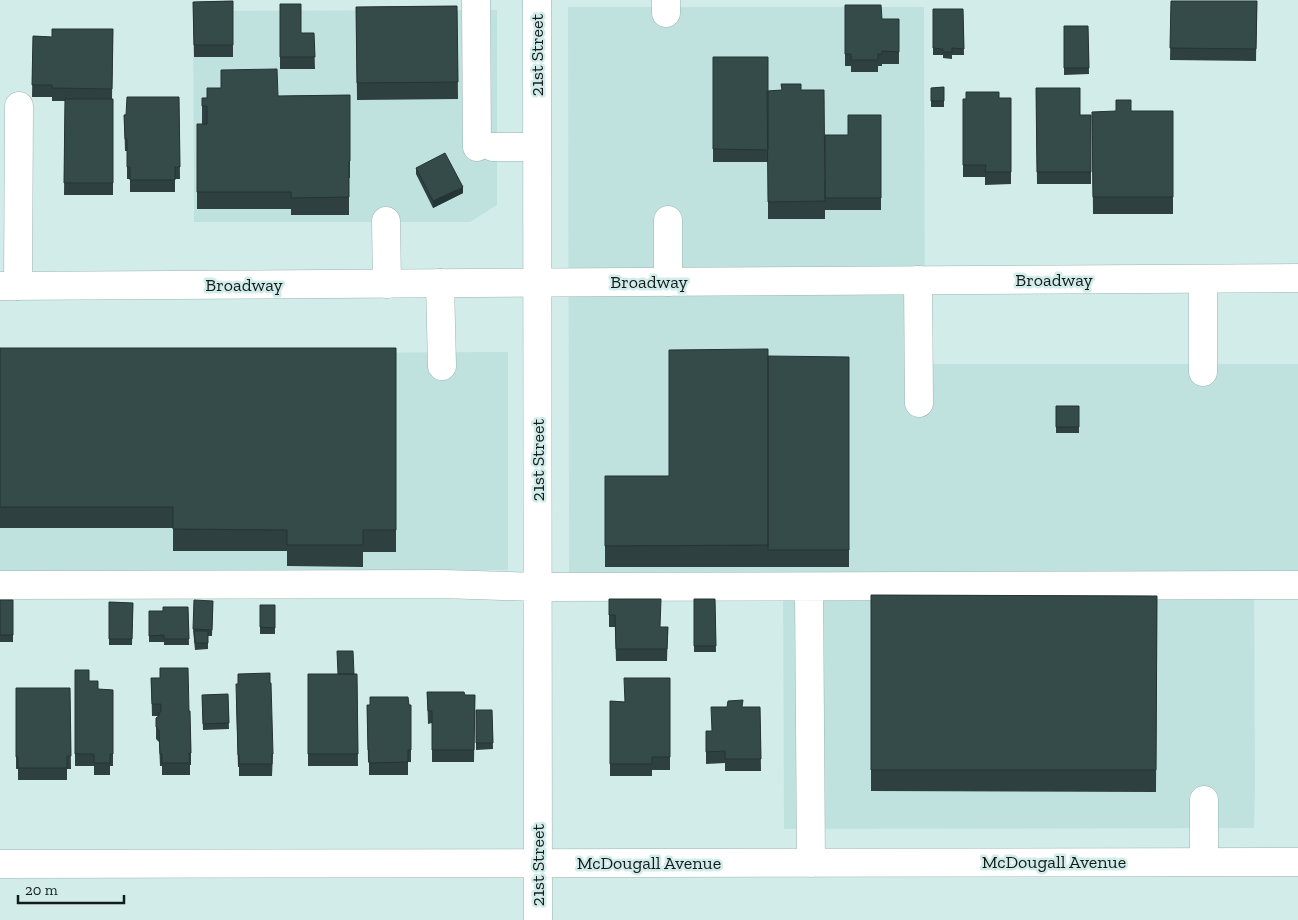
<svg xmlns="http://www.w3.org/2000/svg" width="1298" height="920" viewBox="0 0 1298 920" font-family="'Zilla Slab',serif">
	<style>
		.built { fill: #bfe2df }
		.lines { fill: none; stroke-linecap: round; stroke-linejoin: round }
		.minor-casing { stroke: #9cb5b3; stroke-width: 29 }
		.major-casing { stroke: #9cb5b3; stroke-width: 29 }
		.minor { stroke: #fff; stroke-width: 28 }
		.major { stroke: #fff; stroke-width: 28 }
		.wall { fill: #2e4040 }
		.shaded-wall { fill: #253434 }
		.building { fill: #354b4a; stroke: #253434 }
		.labels { text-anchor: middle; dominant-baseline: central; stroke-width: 5; stroke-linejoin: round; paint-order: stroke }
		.street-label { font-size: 18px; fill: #131c1b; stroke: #d2ecea }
	</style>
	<rect width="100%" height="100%" fill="#d2ecea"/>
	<path class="built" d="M568,7H924L925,364H1298V574H1254L1255,787L1254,828L784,829L783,574H569Z
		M497,10V205L470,222H194L193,11Z
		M508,352V570L0,573V354Z"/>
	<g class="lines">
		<defs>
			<path id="minor" d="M476,0L477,147
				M537,0L538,920
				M666,0V13
				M493,147H537
				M386,221L387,284
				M918,280L919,403
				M668,282V220
				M440,283L442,366
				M18,286L19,106
				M1203,372V279
				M0,585L442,584L538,587L1298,585
				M809,587L811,863
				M1204,862V800
				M0,864L1298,862"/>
			<path id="major" d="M0,286L1298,278"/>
		</defs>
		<use href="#minor" class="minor-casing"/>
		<use href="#major" class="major-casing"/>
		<use href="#minor" class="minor"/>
		<use href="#major" class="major"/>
	</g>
	<path class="wall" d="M233,1V57H194L193,2Z
		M1171,1H1257L1256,61L1170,60Z
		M280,4L301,33H314L315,69H280Z
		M845,5L882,19H899V64H882V66H878V72H851V66H845Z
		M457,6L458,99L357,100L356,7Z
		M933,9H963L964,55H952V59L943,58V55H933Z
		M1064,26H1088L1089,74L1064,75Z
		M113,29L112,99H113V195H64L65,101H52V97H32L33,36L52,37Z
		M713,57L768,91L801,90L825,183L848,135L881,115V210H825V219H768V159V162H713Z
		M944,87V107H931V88Z
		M1036,88L1080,115H1091V184H1037Z
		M350,95V178H349V215H291V209H197V124H207H202V98L278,96Z
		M179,97L180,179H175V192H130V179H127V151H125L124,115Z
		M1011,98V184L985,185V177H963V99Z
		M1173,111V214H1093L1092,112Z
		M416,168L463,193L433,208L416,174Z
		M0,348H396V552H363V567L287,566V551H173V528H0Z
		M849,357V567H605V476L768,502Z
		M1056,406H1079V433H1056Z
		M871,595L1157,596L1156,792L871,791Z
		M609,599L660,627H668L667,661H616L615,627H609Z
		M694,599H715L716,652H694Z
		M0,600H13V642H0Z
		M213,601L212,636H208V649L195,650L193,629Z
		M109,602L133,603L132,645H109Z
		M260,605H275V634H260Z
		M188,607L189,645H164V642H149V611H163Z
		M75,670L89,681L98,689L113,690V766H110V775H94V766H75Z
		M308,674H357L358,766H308Z
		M151,678L189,711L191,753V765H190V775H162V766H160L159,742L156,739V718L158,716H152Z
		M670,678V770H652V776H610V701L624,702Z
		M16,688H70L71,769H67V780H18V769H16Z
		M427,692L465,695H475L474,762H432V723L428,724Z
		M228,694L229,729L203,730L202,695Z
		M236,696L273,754L272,776H239V767H238Z
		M367,705H411V762H408V775H369V762H368Z
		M743,707H760L761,771H725V763L706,764V731H712Z
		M476,710H492L493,749L476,750Z"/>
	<path class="shaded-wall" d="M463,187V193L433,208V201Z"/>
	<path class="building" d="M233,1V45H194L193,2Z
		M1171,1H1257L1256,49L1170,48Z
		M280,4H301V33H314L315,57H280Z
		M845,5H881L882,19H899V52L882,51V54H878V60H851V54H845Z
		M457,6L458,82L357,83L356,7Z
		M933,9H963L964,49L952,48V52H943V49L933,48Z
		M1064,26H1088L1089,68H1064Z
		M52,29H113L112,89L52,88V85H32L33,36L52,37Z
		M713,57H768V150L713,149Z
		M277,69L278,96L350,95V161H349V197L291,198V192H197V124H207V106H202V98H207V88H221V70Z
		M781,84H801V90H824L825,201L768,202L767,91L782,90Z
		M944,87V101H931V88Z
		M1036,88H1080V115H1091V172H1037Z
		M966,92H999V98H1011V172H985L986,165H963V99H966Z
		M127,97H179L180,167H175V180H130V167H127V139H125L124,115H126Z
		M65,99H113V183H64Z
		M1116,100H1131V111H1173V197H1093L1092,112L1116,111Z
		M848,115H881V198H825V135H848Z
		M445,153L463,187L433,201L416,168Z
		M0,348H396V530H363V545H287V530L173,529V507H0Z
		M768,349V545L605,546V476H669V350Z
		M768,356L849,357V550H768Z
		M1056,406H1079V427H1056Z
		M871,595L1157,596L1156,770H871Z
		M609,599H661L660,627H668L667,649H616L615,615H609Z
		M694,599H715L716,646H694Z
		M0,600H13V635H0Z
		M194,600L213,601L212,630L193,629Z
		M109,602L133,603L132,639H109Z
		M260,605H275V628L260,627Z
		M163,607H188L189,639H164V635L149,636V611H163Z
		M194,631H208V643H195Z
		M337,651H353L354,674H338Z
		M160,668H188L189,711H190L191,753H189L190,763H162V754H160L159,730L156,727V718L159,716V712H161V704H152L151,678H160Z
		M75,670H89V681H98V689L113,690V754H110V763H94V754H75Z
		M270,673V683H271L273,754H272V764H239V755H238L236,684H238V674Z
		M308,674H357L358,754H308Z
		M624,678H670V757H652V764H610V701L625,702Z
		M16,688H70L71,756H67V768H18V757H16Z
		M427,692H464L465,695H475L474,750H432V711H428Z
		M228,694L229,723L203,724L202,695Z
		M370,697H408L409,705H411V750H408V762L369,763V750H368L367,705H370Z
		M743,700L742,707H760L761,759H725V751L706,752V731H712L711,707H727L728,701Z
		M476,710H492L493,743H476Z"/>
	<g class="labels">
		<g class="street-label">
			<text transform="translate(537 55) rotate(-90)">21st Street</text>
			<text x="1054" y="280">Broadway</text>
			<text x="649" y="282">Broadway</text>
			<text x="244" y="285">Broadway</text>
			<text transform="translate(538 460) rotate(-90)">21st Street</text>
			<text x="1054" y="862">McDougall Avenue</text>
			<text x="649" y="863">McDougall Avenue</text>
			<text transform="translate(538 865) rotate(-90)">21st Street</text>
		</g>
	</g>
	<path d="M18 895v8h106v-8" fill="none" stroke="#131c1b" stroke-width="2.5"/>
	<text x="25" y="895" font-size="15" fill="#131c1b" stroke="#d2ecea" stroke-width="4" paint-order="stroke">20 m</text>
</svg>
